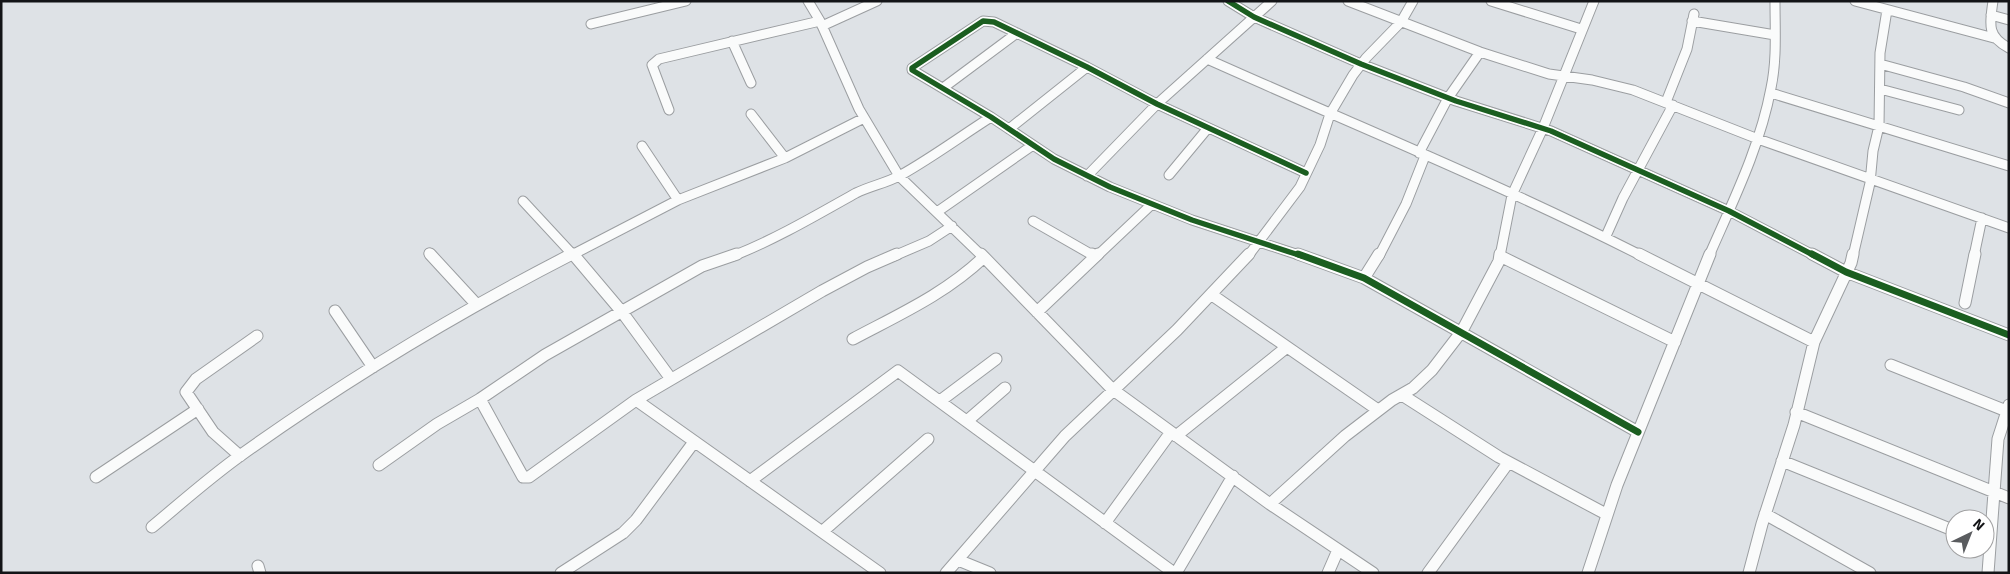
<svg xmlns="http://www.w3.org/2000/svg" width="2010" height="574" viewBox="0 0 2010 574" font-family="Signika,sans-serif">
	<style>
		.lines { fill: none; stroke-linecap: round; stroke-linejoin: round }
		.minor-far1-casing { stroke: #9b9ea1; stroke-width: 11 }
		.minor-casing { stroke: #9b9ea1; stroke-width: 13 }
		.minor-far1 { stroke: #fafbfb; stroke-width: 9 }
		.minor { stroke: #fafbfb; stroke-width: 11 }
		.cycleway-far1-casing { stroke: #fff; stroke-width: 8 }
		.cycleway-casing { stroke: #fff; stroke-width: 10 }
		.cycleway-far1 { stroke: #1b5e20; stroke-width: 5.5 }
		.cycleway { stroke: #1b5e20; stroke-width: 7 }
	</style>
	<rect width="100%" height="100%" fill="#dee2e6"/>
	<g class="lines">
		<defs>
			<path id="minor-far1" d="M808,1L820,21L859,109L899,176L982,256
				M1228,1L1254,17L1361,64L1456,101L1551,131L1729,211L1815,256
				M1348,1L1480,52L1549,74L1592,80L1633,90L1758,139L2009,228
				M1491,1L1581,29
				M1855,1L1994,38
				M1993,1C1990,23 1986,36 2009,48
				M1991,15L2009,20
				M1692,21L1775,35
				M591,24L686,1
				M822,26L877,1
				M732,41L751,83
				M1207,59C1352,124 1500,184 1642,256
				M1880,64L1964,87L2009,103
				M943,88L1017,33
				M1880,89L1959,110
				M1771,93L2009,166
				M1666,102L1687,49L1694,14
				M669,110L652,65L659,59L820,21
				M751,114L785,158
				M1009,129L1087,67
				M642,146L678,200
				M1419,153L1448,98L1480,52
				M1169,175L1208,128
				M1087,176L1157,104L1272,1
				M523,201L574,256
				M937,212L1033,145
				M1033,221L1094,256
				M1606,236L1623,198L1673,105
				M429,253L431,256
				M570,256L678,200L785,158L864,118
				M733,256C776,239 815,216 856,193C870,186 887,183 901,175C933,157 961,136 991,117
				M894,256L929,241L952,226
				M1097,256L1151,205
				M1248,256L1300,187L1320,145L1330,114L1353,75L1366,58L1401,22L1413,1
				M1302,256L1192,220L1110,187L1054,159L991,117L912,70V68L983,21L994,22L1087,67L1157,104L1306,173
				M1379,256L1406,204L1425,156
				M1500,256L1512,195L1543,128L1594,1
				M1709,256C1733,201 1760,147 1771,88C1777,60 1775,30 1775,1
				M1853,256L1870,183L1873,151L1879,126L1880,53L1887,10
				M1974,256L1982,218"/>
			<path id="minor" d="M430,254L477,305
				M573,254L622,312L671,379
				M981,254L1112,389L1270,504L1373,573
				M1092,254L1095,256
				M1298,254L1364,278L1638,432
				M1639,254L1814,342
				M1812,254L1846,272L2009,335
				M1500,256L1675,342
				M1364,278L1379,254
				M1212,295L1378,410
				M1965,303L1975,254
				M335,311L373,367
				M1037,312L1098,254
				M853,339C900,314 945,294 984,257
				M1891,365L2009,412
				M1402,395L1499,457L1606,514
				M480,399L523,477H529L636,400L822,291L867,267L897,254
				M636,400L880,573
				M940,401L996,359
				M1796,412L2009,498
				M967,421L1005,388
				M1176,436L1287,347
				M240,456L213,432L186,392L196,379L257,336
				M1782,461L1955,531
				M379,465L437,424L480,399L545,355L702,266L737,254
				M96,477L198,409
				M750,481L898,371L1174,573
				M1270,504L1345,436L1392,400L1413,388L1432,370L1462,331L1499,261L1500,254
				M1765,514L1870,573
				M1105,523L1171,432
				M152,527C181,503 210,477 241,455C346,380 457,313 572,254
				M823,531L928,439
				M958,560L990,573
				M258,566L260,573
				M561,573L623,533L636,520L694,442
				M946,573L1065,436L1177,330L1249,254
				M1176,573L1233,476
				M1328,573L1338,550
				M1428,573L1508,463
				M1588,573L1617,485L1710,254
				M1749,573L1762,524L1794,425L1814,342L1851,263L1853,254
				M1988,573L1998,439L2009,405"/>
		</defs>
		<use href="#minor-far1" class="minor-far1-casing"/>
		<use href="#minor" class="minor-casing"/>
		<use href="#minor-far1" class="minor-far1"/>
		<use href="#minor" class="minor"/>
		<defs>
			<path id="cycleway-far1" d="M1228,1L1254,17L1361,64L1456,101L1551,131L1729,211L1815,256
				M1302,256L1192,220L1110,187L1054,159L991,117L912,70V68L983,21L994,22L1087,67L1157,104L1306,173"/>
			<path id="cycleway" d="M1298,254L1364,278L1638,432
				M1812,254L1846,272L2009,335"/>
		</defs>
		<use href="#cycleway-far1" class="cycleway-far1-casing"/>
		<use href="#cycleway" class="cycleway-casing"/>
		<use href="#cycleway-far1" class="cycleway-far1"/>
		<use href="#cycleway" class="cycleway"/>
	</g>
	<rect width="2010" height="574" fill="none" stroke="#131417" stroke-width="5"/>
	<g transform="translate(1970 534) rotate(43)"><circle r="24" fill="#ffffff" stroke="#a1a1a2"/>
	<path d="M0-4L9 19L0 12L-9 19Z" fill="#5a5c5f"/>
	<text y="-8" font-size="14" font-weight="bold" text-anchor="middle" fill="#131417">N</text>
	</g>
</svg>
